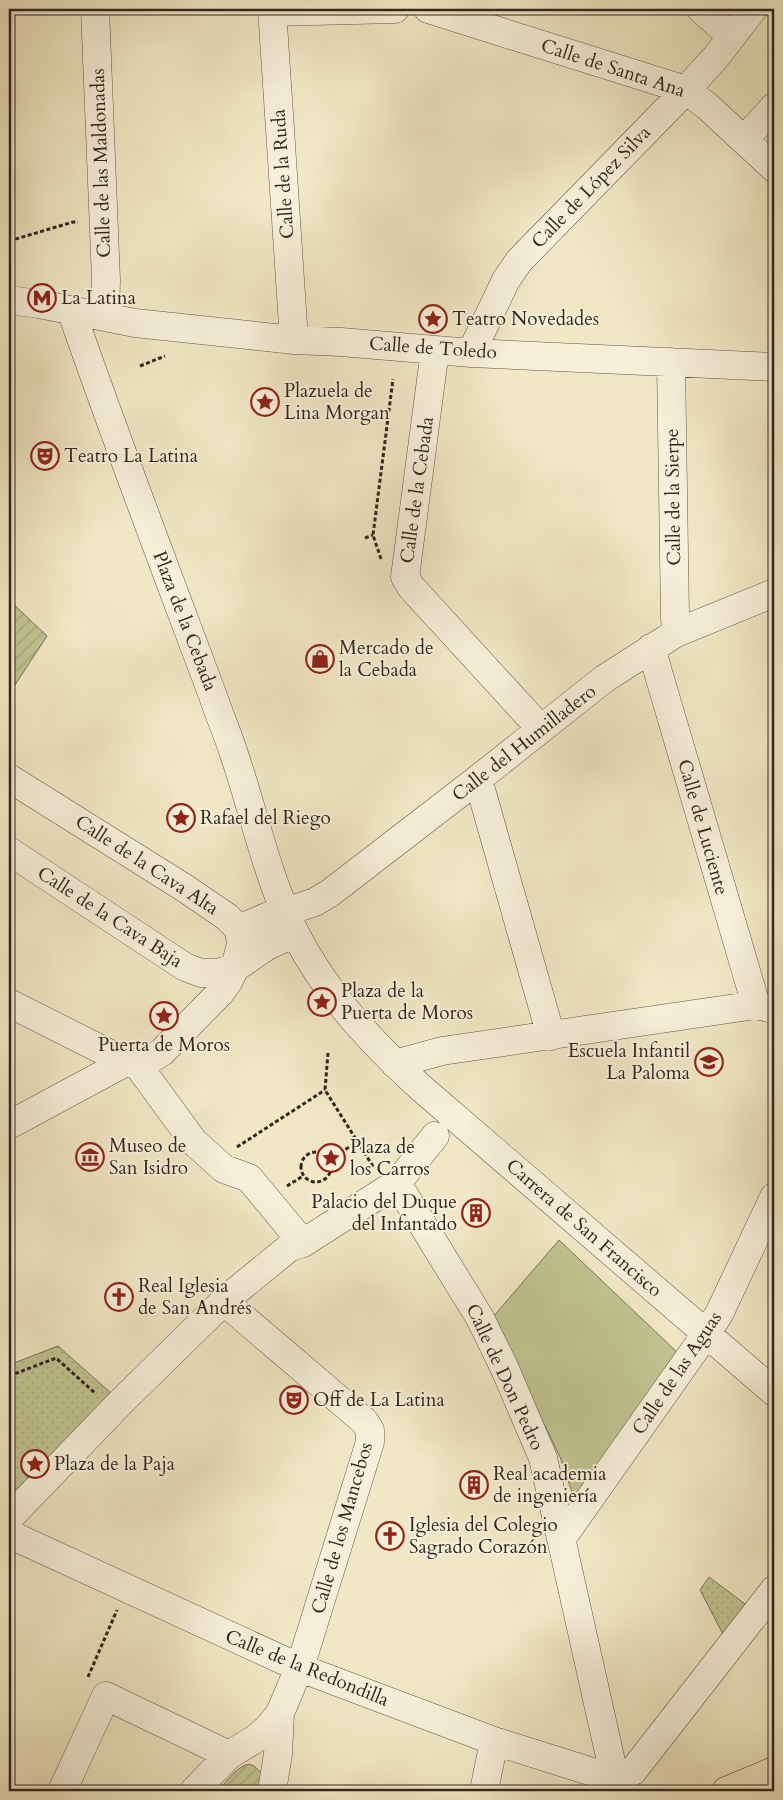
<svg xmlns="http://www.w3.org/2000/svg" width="783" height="1800" viewBox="0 0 783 1800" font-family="Cardo,serif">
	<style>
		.grass { fill: url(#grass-dots); stroke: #787458 }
		.garden { fill: url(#garden-furrows); stroke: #787458 }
		.pitch { fill: #bfc491; stroke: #787458 }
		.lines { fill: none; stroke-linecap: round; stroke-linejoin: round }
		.minor-casing { stroke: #625648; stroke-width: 29 }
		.major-casing { stroke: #32251f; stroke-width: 29 }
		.path { stroke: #32251f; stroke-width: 3; stroke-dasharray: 4 2.5; stroke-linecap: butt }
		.minor { stroke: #f6efd9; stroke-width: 28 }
		.major { stroke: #f1e7c4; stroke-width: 28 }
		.labels { text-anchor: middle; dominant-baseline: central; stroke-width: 4; stroke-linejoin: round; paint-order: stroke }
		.street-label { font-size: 19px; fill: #32251f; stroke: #f6efd9 }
		.poi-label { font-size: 19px; fill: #32251f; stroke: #f6efd9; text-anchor: start }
	</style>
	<defs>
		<pattern id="grass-dots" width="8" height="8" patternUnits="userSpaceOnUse" patternTransform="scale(1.25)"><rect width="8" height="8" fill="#bfc491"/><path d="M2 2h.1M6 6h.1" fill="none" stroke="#a5a87d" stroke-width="1.8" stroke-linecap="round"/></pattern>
		<pattern id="garden-furrows" width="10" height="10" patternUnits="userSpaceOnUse" patternTransform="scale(1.25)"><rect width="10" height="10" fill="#bfc491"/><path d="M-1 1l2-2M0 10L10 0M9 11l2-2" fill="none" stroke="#a5a87d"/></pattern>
	</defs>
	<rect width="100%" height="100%" fill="#f1e7c4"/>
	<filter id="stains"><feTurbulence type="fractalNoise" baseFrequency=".004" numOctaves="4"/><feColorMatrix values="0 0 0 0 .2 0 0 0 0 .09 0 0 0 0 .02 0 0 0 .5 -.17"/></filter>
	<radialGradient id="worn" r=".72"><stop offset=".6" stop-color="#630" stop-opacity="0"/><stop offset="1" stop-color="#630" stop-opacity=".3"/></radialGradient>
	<path class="grass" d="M58,1346L112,1394L9,1508V1365Z
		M709,1577L749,1607L725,1638L700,1590Z"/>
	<path class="garden" d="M9,600L47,636L9,694Z
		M249,1764L254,1766L263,1774V1791H222L219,1790C227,1781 237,1766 249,1764Z"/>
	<path class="pitch" d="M559,1240L680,1355L575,1501L560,1457L493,1317Z"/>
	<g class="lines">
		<defs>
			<path id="minor" d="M95,9L106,280L105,317
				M272,9L294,340
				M428,9L686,90L707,106L774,168
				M701,9L731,36
				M272,12L395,9
				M744,140L774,107
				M9,300L39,304L135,323L294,340L341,342L471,353L774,367
				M71,310C116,440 165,568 213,696C220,717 229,737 235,757C255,816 267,877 295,933C326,994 371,1042 420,1087L774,1392
				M435,350L405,577L411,587L541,729
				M471,353L506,280L519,261L686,90L716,57L753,9
				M671,362L675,617L676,633
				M651,648L756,1005
				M9,778L183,887L227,917L239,929L241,944L235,968L228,982L220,993L162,1052L149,1060L138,1064L126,1062L9,1003
				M478,779L551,1036
				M9,851L185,967L201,973H217L235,968L267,946L295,933
				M239,929L271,915L285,912L315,902L330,893L478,779L604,679L676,633L774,593
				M138,1064L142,1071L194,1142L224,1169L249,1178L303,1243
				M395,1064L442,1051L756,1005L774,1009
				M9,1125L126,1062
				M397,1183L480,1318L504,1367L543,1458L615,1779L619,1791
				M225,1300L234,1310L364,1421L370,1430V1442L302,1661L280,1713L278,1754L272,1791
				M9,1518L122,1401L225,1300L290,1247L303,1243L397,1183L435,1136
				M9,1534L300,1668L494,1741L615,1779
				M562,1538L706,1334L719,1314L774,1197
				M615,1779L633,1771L774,1590
				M62,1791L106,1696L229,1755
				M194,1791L229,1755L255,1739L268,1728L280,1713
				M484,1791L494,1741"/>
			<path id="major" d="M726,1791L774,1771"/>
		</defs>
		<use href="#minor" class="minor-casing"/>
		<use href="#major" class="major-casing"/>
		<path class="path" d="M9,241L73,222H78
			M140,366L165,356
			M365,538L373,535
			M381,559L373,535L393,379
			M328,1053L325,1090L374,1168
			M237,1147L325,1090
			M301 1167a15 15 0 1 1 30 0a15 15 0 1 1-30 0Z
			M329,1160L357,1142
			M287,1186L303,1176
			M9,1376L56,1358L96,1394
			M88,1677L117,1610"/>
		<use href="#minor" class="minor"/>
		<use href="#major" class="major"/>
	</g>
	<defs>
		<symbol id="metro-ring" viewBox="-11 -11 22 22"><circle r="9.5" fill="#f6efd9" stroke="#8f2418" stroke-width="1.5"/><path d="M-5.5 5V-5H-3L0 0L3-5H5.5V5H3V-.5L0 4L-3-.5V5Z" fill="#8f2418"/></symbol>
		<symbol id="sight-ring" viewBox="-11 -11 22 22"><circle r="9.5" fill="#f6efd9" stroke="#8f2418" stroke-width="1.5"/><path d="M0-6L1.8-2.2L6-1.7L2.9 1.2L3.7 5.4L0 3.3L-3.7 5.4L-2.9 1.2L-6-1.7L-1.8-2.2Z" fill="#8f2418"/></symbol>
		<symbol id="theatre-ring" viewBox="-11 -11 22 22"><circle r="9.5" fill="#f6efd9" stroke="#8f2418" stroke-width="1.5"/><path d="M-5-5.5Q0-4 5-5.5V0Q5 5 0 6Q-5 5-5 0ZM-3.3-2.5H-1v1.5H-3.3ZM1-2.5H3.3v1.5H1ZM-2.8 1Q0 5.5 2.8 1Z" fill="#8f2418"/></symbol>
		<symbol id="shop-ring" viewBox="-11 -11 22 22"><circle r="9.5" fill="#f6efd9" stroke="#8f2418" stroke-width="1.5"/><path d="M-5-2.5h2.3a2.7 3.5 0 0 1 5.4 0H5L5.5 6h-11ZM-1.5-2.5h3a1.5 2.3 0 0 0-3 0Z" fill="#8f2418"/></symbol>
		<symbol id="school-ring" viewBox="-11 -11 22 22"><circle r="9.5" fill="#f6efd9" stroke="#8f2418" stroke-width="1.5"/><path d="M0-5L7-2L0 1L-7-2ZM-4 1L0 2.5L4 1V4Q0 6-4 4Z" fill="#8f2418"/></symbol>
		<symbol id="museum-ring" viewBox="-11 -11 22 22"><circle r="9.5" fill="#f6efd9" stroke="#8f2418" stroke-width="1.5"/><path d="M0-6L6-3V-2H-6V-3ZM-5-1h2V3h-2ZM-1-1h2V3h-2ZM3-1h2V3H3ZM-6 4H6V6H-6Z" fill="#8f2418"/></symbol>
		<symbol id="building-ring" viewBox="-11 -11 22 22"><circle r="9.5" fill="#f6efd9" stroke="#8f2418" stroke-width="1.5"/><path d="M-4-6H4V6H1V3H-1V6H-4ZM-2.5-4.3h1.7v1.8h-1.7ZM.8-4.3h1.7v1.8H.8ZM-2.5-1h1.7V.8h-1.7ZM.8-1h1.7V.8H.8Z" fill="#8f2418"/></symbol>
		<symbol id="church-ring" viewBox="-11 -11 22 22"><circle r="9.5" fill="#f6efd9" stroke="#8f2418" stroke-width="1.5"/><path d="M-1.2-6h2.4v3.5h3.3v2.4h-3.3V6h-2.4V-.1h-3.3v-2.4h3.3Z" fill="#8f2418"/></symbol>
	</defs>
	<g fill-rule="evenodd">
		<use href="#metro-ring" x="26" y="282" width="32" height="32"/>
		<use href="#sight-ring" x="417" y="303" width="32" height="32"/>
		<use href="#sight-ring" x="249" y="386" width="32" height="32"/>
		<use href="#theatre-ring" x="29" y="440" width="32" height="32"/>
		<use href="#shop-ring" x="304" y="643" width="32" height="32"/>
		<use href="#sight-ring" x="165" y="802" width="32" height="32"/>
		<use href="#sight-ring" x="306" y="986" width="32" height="32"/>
		<use href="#sight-ring" x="148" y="1000" width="32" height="32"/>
		<use href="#school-ring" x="693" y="1046" width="32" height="32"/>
		<use href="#museum-ring" x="74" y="1141" width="32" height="32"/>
		<use href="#sight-ring" x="315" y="1142" width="32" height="32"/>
		<use href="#building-ring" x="460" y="1197" width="32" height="32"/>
		<use href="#church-ring" x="103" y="1281" width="32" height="32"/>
		<use href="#theatre-ring" x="278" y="1384" width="32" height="32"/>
		<use href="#sight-ring" x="19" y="1448" width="32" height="32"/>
		<use href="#building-ring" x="458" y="1469" width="32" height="32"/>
		<use href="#church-ring" x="374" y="1520" width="32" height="32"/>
	</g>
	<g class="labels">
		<g class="street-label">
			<text transform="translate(613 68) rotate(18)">Calle de Santa Ana</text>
			<text transform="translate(101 163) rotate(-92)">Calle de las Maldonadas</text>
			<text transform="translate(283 174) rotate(-94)">Calle de la Ruda</text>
			<text transform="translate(591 187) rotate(-46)">Calle de López Silva</text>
			<text transform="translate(433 348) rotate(4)">Calle de Toledo</text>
			<text transform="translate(417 490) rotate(-82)">Calle de la Cebada</text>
			<text transform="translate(673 497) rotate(-91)">Calle de la Sierpe</text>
			<text transform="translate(185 621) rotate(69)">Plaza de la Cebada</text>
			<text transform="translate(524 743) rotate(-38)">Calle del Humilladero</text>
			<text transform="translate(703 827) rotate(74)">Calle de Luciente</text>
			<text transform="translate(147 865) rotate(33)">Calle de la Cava Alta</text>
			<text transform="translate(110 917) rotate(33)">Calle de la Cava Baja</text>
			<text transform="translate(584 1228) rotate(41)">Carrera de San Francisco</text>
			<text transform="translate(677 1373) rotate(-56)">Calle de las Aguas</text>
			<text transform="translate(505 1377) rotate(65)">Calle de Don Pedro</text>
			<text transform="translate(342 1528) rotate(-74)">Calle de los Mancebos</text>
			<text transform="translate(307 1668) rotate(22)">Calle de la Redondilla</text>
		</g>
		<g class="poi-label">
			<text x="61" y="298">La Latina</text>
			<text x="452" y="319">Teatro Novedades</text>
			<text x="284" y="391">Plazuela de<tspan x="284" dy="22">Lina Morgan</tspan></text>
			<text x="64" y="456">Teatro La Latina</text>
			<text x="339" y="648">Mercado de<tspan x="339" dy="22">la Cebada</tspan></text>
			<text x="200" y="818">Rafael del Riego</text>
			<text x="341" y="991">Plaza de la<tspan x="341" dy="22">Puerta de Moros</tspan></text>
			<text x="164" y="1045" text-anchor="middle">Puerta de Moros</text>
			<text x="690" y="1051" text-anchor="end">Escuela Infantil<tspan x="690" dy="22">La Paloma</tspan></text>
			<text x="109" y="1146">Museo de<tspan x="109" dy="22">San Isidro</tspan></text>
			<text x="350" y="1147">Plaza de<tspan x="350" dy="22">los Carros</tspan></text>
			<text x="457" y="1202" text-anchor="end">Palacio del Duque<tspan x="457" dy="22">del Infantado</tspan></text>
			<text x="138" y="1286">Real Iglesia<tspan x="138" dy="22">de San Andrés</tspan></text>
			<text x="313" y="1400">Off de La Latina</text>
			<text x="54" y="1464">Plaza de la Paja</text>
			<text x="493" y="1474">Real academia<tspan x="493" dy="22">de ingeniería</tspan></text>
			<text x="409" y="1525">Iglesia del Colegio<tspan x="409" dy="22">Sagrado Corazón</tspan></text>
		</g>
	</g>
	<rect width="783" height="1800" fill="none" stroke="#f1e7c4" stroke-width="30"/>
	<rect x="10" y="10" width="763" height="1780" fill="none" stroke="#32251f" stroke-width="2.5"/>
	<rect x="15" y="15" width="753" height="1770" fill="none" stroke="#32251f"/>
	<rect width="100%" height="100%" filter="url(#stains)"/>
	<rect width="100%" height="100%" fill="url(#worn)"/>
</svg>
